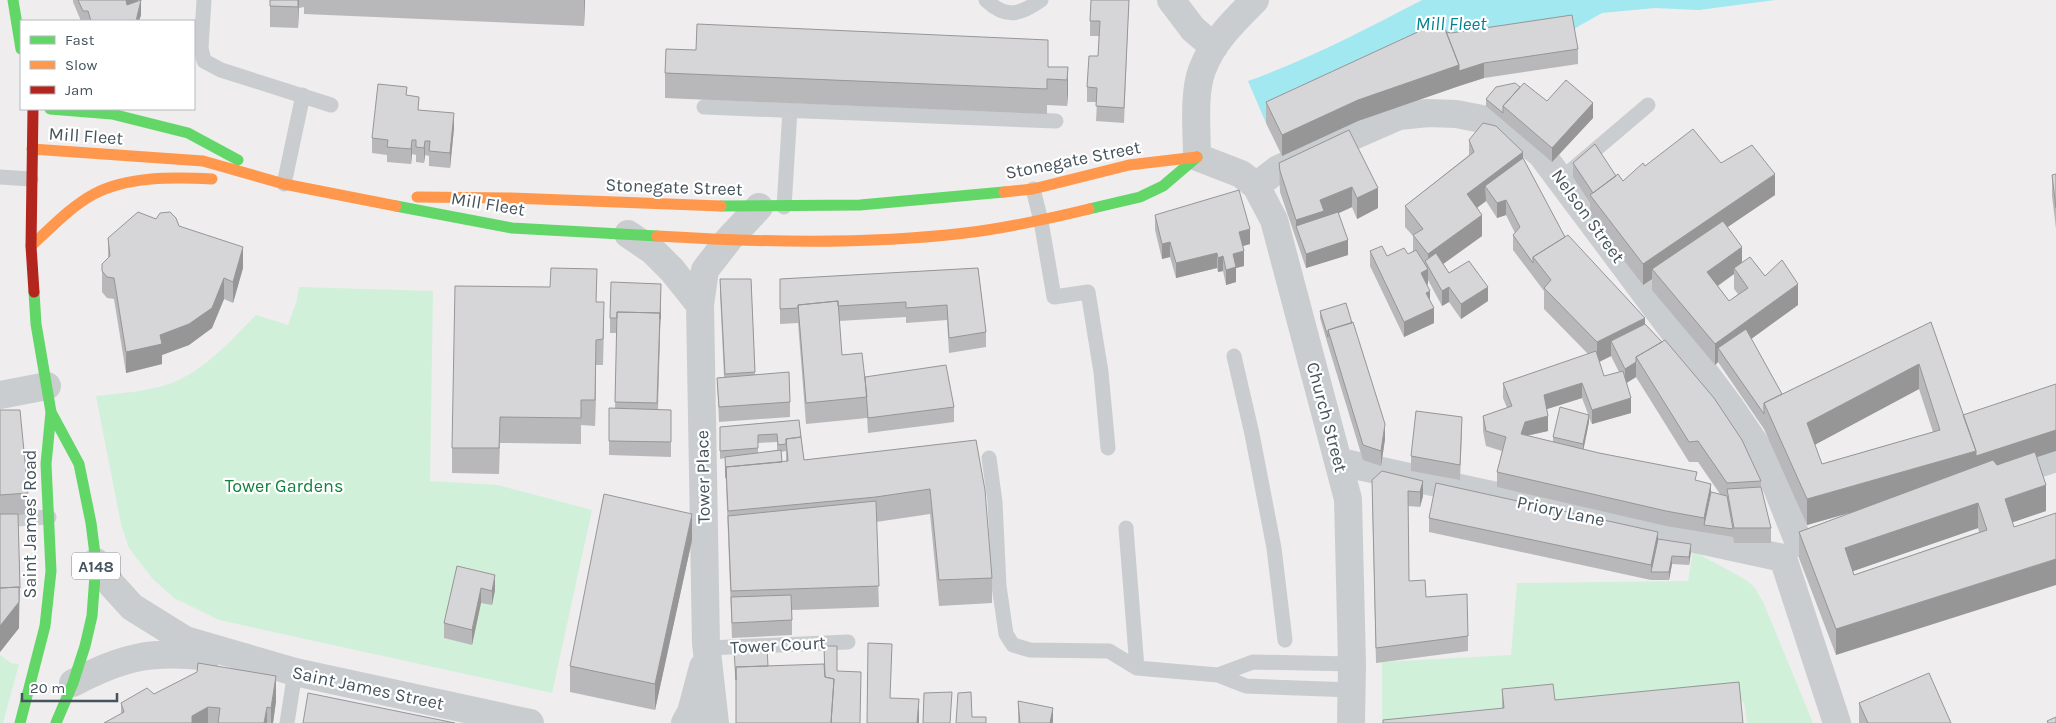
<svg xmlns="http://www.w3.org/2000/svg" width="2056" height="723" viewBox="0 0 2056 723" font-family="Karla,sans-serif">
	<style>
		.green { fill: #d0f0d9 }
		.water { fill: #a1e8f1 }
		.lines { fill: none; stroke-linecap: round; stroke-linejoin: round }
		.lane { stroke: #cacdcf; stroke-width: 15 }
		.street { stroke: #cacdcf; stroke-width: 28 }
		.fast { stroke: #63d668; stroke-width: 11 }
		.slow { stroke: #ff974d; stroke-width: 11 }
		.jam { stroke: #b3261e; stroke-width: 11 }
		.wall { fill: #b8b8ba; fill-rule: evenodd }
		.shaded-wall { fill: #969697 }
		.building { fill: #d6d6d8; stroke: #969697; fill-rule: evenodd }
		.labels { text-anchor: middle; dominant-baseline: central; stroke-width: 4.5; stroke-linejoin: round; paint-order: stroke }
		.shield { fill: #fff; stroke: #7c878d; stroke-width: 1 }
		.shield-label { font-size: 16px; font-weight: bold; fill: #44535c }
		.street-label { font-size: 18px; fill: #44535c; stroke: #fff }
		.park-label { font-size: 18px; fill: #10823d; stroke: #fff }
		.water-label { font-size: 19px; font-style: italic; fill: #058291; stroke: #fff }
	</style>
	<rect width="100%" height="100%" fill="#efedee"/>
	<path class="green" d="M299,287L433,291L430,481L498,485L592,510L552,693L219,620L174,598L153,579L129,548L121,524L96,396C120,393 145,392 169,384C204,372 231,340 256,315L288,325L297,300Z
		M1693,551L1746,580L1755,588L1764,604L1813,723H1747L1744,702L1561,720L1495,723H1382V662L1511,655L1517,583L1688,581Z
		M0,655L11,663L19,664L3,723H0Z"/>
	<path class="water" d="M1422,0H1775L1699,10L1655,8L1602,13L1572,30L1266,123L1248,81C1309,59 1365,30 1422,0Z"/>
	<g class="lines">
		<path class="lane" d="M204,0L201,48L204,61L221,70L331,105
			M986,0C1006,19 1020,15 1041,0
			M704,107L1056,121
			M0,177L31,179
			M1561,179L1648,105
			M284,184L303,95
			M1033,189L1041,221L1054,297L1088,292L1101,372L1108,448
			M784,207L790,110
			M1234,356L1252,434L1274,548L1285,640
			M989,458L995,502L999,586L1006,634L1013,645L1030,650L1109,651L1137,668L1218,675L1246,686L1352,690
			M0,520L49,517
			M1126,528L1137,668
			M708,648L848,642
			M1218,675L1253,662L1352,664
			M287,723L295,672"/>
		<path class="street" d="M1171,0L1193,29L1214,47
			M1255,0C1235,20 1212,42 1202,70C1193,94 1197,132 1197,157L1241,174L1256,186L1274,220L1348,499L1352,664L1351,723
			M1256,186L1278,169L1399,116L1428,113L1456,114L1482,119L1509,127L1542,155L1731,408L1765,458L1799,543
			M628,234L653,251L672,270L700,305
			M0,395L47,386
			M1340,462L1783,558
			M2002,476L2056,458
			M1783,558L1837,723
			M96,562L112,585L132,607L185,640L295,672L530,723
			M73,683C122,657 152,650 207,657
			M685,723L691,712L703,667
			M715,723L706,643L700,305L705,270L729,239L759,207"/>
		<path class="fast" d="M13,0L21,49
			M50,109L112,114L188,133L238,160
			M396,206L512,228L657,236
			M721,206L860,205L1004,192
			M1089,209L1140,197L1163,186L1197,157
			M51,412L79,464L91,523L96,562L92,616L85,646L73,683L56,723
			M20,723L45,626L51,571L46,464L51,412L36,324L34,292"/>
		<path class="slow" d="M32,149L203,161L284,184L396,206
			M1004,192L1033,189L1129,165L1197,157
			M417,197L511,198L721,206
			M657,236C759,242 863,245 965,233C1007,228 1048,219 1089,209
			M31,246C51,228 70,207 94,194C128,176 174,177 212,179"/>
		<path class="jam" d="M33,109L31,246L34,292"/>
	</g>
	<path class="wall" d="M73,0H138L141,15L139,21H81L73,2Z
		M270,0H585L584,26L304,14V7L299,8L298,28L270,27Z
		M1129,0L1124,123L1096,121L1097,102H1087V87L1098,56L1099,36H1090V21Z
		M1446,32L1578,49V64L1484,78L1459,86L1358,121L1282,156L1266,123V102Z
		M1048,67H1068V93L1067,106L1047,105V114L665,98V73Z
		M1520,87L1547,101L1593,118L1552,162L1486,106V99Z
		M407,95L419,110L454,128L450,168L429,166V156L425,155L424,163L416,162V155L412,154L411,164L387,162V155L372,153V138Z
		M1349,130L1378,208L1357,219L1352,207L1338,213L1348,255L1306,268L1280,192L1279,163Z
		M1469,140L1523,158L1565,237L1645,324L1761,481V487L1771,528V543H1734L1733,537L1666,526L1497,487V472L1502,451L1486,446L1483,431V416L1507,408L1503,398V383L1588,354L1544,309V291L1513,250V235L1515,233L1506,215L1497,218L1486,201L1477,208L1482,236L1443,264L1449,273L1488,301L1461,319L1449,302L1442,306L1428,280V284L1427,285L1434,323L1404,337L1370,266V251L1387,256L1408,254L1413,251V236L1405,227V206L1469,155ZM1611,356L1619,372L1604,376L1599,362ZM1636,377L1689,462H1698L1720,494L1711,492L1697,481L1583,450L1589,422V418L1592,424L1631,413L1626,383ZM1582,398L1588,414L1553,437V442L1527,436L1548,431L1547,409Z
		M1573,163L1616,176L1623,181L1645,166L1721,163L1775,195L1727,227L1742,262L1765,276L1798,305L1751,339L1782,394L1931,322L1963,415L2036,457L2046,511L2012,522L1836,655L1799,558V532L1855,511L1807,525L1764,429L1718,362L1715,365L1652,290V279L1643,285L1590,216V203L1573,177ZM1734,274V289L1738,294L1729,301L1718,286ZM1919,389L1933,432L1822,464L1814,445ZM1978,528L1979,532L1854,575L1852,571Z
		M2056,174V229L2052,196V175Z
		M1155,215L1250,244L1243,246L1244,266L1236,268V282L1226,285L1223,271L1218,272L1217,268L1176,278L1170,257L1162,259L1155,230Z
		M179,226L243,268L233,303L224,299L212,328L189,345L162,355V364L126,373L114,299L107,298L102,292V264L108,259V238Z
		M978,268L986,332V347L949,353L947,320L906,323V317L839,321L842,355L865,377L954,407V422L868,433L867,417V418L806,424L798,323L780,324V279Z
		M720,279H751L755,374L790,402V417L719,422L717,378L724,377L720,294Z
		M661,299L658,410H671V457L609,455V408H615L617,333H610V318Z
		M596,302L604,327L603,365H596L595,426L581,425V444L500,443L499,474L452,473V448Z
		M1320,311L1385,439L1381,466L1363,460L1328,345L1320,318Z
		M0,410L28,493V514L18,515L20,588L19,628L0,652Z
		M799,420L804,460L976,440L992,578V603L939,606L930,514L876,522L879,607L792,610V635L732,638L725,458L720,459V427ZM777,442V450L758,453V443ZM786,451V461L782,462L781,452Z
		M1462,432L1460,480L1411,471V456Z
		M1423,481V496L1420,507L1408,506L1409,581L1468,636V651L1376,663L1372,494Z
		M1429,518L1658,539L1691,552L1689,565L1672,564L1669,580H1651L1429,532Z
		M692,540L655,710L570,692V666Z
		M457,566L495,590L492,605L481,603L472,645L444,638V623Z
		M1502,689L1555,700L1743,723L1502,708Z
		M154,694L276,701L273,723H104L121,714V703Z
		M1018,701L1053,723H1018Z
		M1859,703L1951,723H1859Z"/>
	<path class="shaded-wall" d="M123,0H138V2L123,6Z
		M141,0V15L139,21H136Z
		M298,0H299L298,28Z
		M584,0H585L584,26Z
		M1484,63V78L1459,86L1358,121L1282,156V135L1358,100L1459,65Z
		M1068,67V93L1067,106V80Z
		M1593,103V118L1552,162V148Z
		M454,113V128L450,168V153Z
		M412,140V154L411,164V149Z
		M425,141V155L424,163V148Z
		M1523,152V173L1485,186L1486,201L1467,215V194Z
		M1775,174V195L1657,275L1652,269V279L1643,285V264Z
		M1352,187V207L1324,220L1296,226V220L1320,200Z
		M1378,188V208L1357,219V198Z
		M1506,200V215L1497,218V203Z
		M1482,215V236L1432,272L1428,265V254Z
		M1250,229V244L1239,247V232Z
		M1348,240V255L1306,268V254Z
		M1170,242V257L1162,259V244Z
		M243,247V268L233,303V282Z
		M1742,247V268H1734V274L1707,293V272Z
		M1244,251V266L1236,268V282L1226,285V270L1233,254Z
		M1217,253V268L1176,278V263Z
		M1223,256V271L1218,272V258Z
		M1428,269V284L1421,288V273Z
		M224,278V299L212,328L189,345L162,355V364L126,373V352L160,335Z
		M661,284V299L657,424L660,313Z
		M1798,284V305L1725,358L1718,348V362L1715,365V344Z
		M1449,287V302L1442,306V291Z
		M1488,287V301L1461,319V304Z
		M1430,291V306L1426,293Z
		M1434,308V323L1404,337V322Z
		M1645,318V339L1611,341V356L1597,363V342Z
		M596,340V365L595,426V400Z
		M1636,362V377L1625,384V369Z
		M1919,364V389L1807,449V423Z
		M1582,383V398L1544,410V395Z
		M1631,398V413L1592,424V410Z
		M1589,415V422L1583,452V444Z
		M1548,416V431L1525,436L1521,434L1525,422Z
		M1385,424V439L1381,466V451Z
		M2056,430V451L1976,477L1807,525V499L1976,451Z
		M1423,481V496L1420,507V492Z
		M1711,484V499L1704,525V518Z
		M2046,485V511L2005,525V499Z
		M1978,503V528L1845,574V548Z
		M692,514V540L655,710V684Z
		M1658,532V547L1651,572V565Z
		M1691,544V552L1689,565V557Z
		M1672,556V564L1669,580V572Z
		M2056,559V585L1836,655V629Z
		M495,575V590L492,605V591Z
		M481,588V603L472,645V630Z
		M19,602V628L0,652V626Z
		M276,676V701L273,723H271V708Z
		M919,699V723H917Z
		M208,707V723H192V716Z
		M267,707V723H264Z
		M1053,708V723H1050Z"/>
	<path class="building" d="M78,0H126L127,5L141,0L136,21H91L88,11H83Z
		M270,0H298V7L270,6Z
		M1091,0H1129L1124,108L1096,106L1097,88L1087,87L1089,56H1098L1100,21H1090Z
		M1572,15L1578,49L1484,63L1459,71V65L1446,32L1451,33Z
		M697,24L1048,40V67H1068L1067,80L1047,79V89L665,73L666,49L696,50Z
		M1435,24L1444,26L1459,65L1358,100L1282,135L1266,102Z
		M1566,80L1593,103L1552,148L1503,106L1524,83L1547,101Z
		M1515,83L1520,87L1503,106V113L1486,99L1496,87Z
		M378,84L407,87L406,95L419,97L418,110L454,113L450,153L429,151L430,141H425L424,148L416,147V140H412L411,149L387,147L388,140L372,138Z
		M1483,123L1496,126L1523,152L1467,194L1482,215L1428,254L1413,235L1423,229L1405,206L1474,152L1469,140Z
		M1693,129L1721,163L1752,145L1775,174L1643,264L1590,195L1618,174L1623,181L1643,163L1645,166Z
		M1349,130L1378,188L1357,198L1352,187L1320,200L1324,211L1296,220L1280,171L1279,163Z
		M1595,144L1616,176L1593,193L1573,163Z
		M1523,158L1565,237L1533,257V263L1513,235L1520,227L1506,200L1497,203L1485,186Z
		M2056,174V208L2052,175Z
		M1239,190L1250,229L1239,232L1244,251L1233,254L1236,267L1226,270L1223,256L1218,258L1217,253L1176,263L1170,242L1162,244L1155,215Z
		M138,212L156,219L160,213L170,212L176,218L179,226L243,247L233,282L224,278L212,308L189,324L160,335L162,344L126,352L114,278L107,277L102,271V264L110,256L108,238Z
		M1338,212L1348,240L1306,254L1296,226Z
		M1723,221L1742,247L1707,272L1729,301L1748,288L1734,268L1750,257L1765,276L1782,260L1798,284L1715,344L1652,269Z
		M1568,235L1645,318L1597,342L1544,288L1551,280L1533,257Z
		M1382,246L1387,256L1404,248L1408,254L1416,250L1428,269L1421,273L1430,291L1426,293L1434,308L1404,322L1370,251Z
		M1436,253L1449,273L1469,261L1488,287L1461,304L1449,287L1442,291L1425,261Z
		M551,268L597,269L596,302H604L603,339L596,340L595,400H581V418L500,417L499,448H452L455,286L550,287Z
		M978,268L986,332L949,338L947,305L906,308V302L838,306V301L798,305V308L780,309V279Z
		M720,279H751L755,372L725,374Z
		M611,282L661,284L660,319V313L617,312V318H610Z
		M838,301L842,355L862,353L867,397L806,403L798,305Z
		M1346,303L1352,323L1328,330V337L1320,311Z
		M617,312L660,313L657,403L615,402Z
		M1353,322L1385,424L1381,451L1363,445L1328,330Z
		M1931,322L1976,451L1807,499L1764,403ZM1919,364L1940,430L1822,464L1807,423Z
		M1645,324L1662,342L1636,357V362L1625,369L1611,341Z
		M1746,329L1782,394L1764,403V414L1718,348Z
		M1665,340L1714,398L1742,440L1761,481L1727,483L1698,441L1689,442L1636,357Z
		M1596,351L1604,376L1623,371L1631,398L1592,410L1582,383L1544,395L1548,416L1525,422L1521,434L1599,453L1697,472L1695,480L1711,484L1704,518L1666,511L1497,472L1506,437L1486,431L1483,416L1512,406L1503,383Z
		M946,365L954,407L868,418L865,377Z
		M789,372L790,402L719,407L717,378Z
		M2056,384V430L1976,456V451L1963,415Z
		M1560,407L1589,415L1583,444L1553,437Z
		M609,408L671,410V442L609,441Z
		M0,410H20L28,493L0,495Z
		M1416,411L1462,417L1460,465L1411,456Z
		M799,420L801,437L786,439V444L778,445L777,434L758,435V448L720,451V427Z
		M801,437L804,460L976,440L985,490L992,578L939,580L930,489L876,497L728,511L726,467L788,461L786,439Z
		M781,450L782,462L726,467V478L725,457Z
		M2035,452L2046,485L2005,499L2014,527L2056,513V559L1836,629L1799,532L1993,460L1997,465ZM1978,503L1987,530L1854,575L1845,548Z
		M1382,471L1423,481L1420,492L1408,491L1409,581L1425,580L1426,597L1467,594L1468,636L1376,648L1372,480Z
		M1436,483L1658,532L1651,565L1429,518Z
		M1761,487L1771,528H1734L1727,489Z
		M1711,492L1727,496L1733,529L1704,525Z
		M604,494L692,514L655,684L570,666Z
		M876,501L879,586L731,591L728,516Z
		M0,514H18L20,588H19V587L0,588Z
		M1658,539L1691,544L1689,557L1672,556L1669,572H1651Z
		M457,566L495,575L492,591L481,588L472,630L444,623Z
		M19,587V602L0,626V588Z
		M791,595L792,620L732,623L731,597Z
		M868,643L892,644L890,698L919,699L917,723H867Z
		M824,646H837V671L861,672L860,723H831L834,679L825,677Z
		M767,648L768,666L736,667V680L734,650Z
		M198,663L276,676L271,708L267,707L264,723H218L220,708L208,707L192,716V723H104L124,712L121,703L147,688L154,694L197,672Z
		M824,664L825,677L834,679L831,723H736V667Z
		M1929,673L1951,723H1868L1859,703Z
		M1739,682L1743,723H1383V720L1504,708L1502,689L1553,684L1555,700Z
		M952,692L950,723H923L924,693Z
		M971,692L972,717H986V723H956L958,693Z
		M308,693L455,723H303Z
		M1018,701L1053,708L1050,723H1020Z
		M2056,717V723H2048L2047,721Z"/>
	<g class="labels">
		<rect class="shield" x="72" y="552.5" width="48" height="27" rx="4"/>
		<g class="shield-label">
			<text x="96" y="566">A148</text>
		</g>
		<g class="street-label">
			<text transform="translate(86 136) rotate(4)">Mill Fleet</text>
			<text transform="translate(1073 160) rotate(-11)">Stonegate Street</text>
			<text transform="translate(674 187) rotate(2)">Stonegate Street</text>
			<text transform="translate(488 204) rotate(9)">Mill Fleet</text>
			<text transform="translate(1588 216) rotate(54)">Nelson Street</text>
			<text transform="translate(1327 417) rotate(75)">Church Street</text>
			<text transform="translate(703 477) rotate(-91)">Tower Place</text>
			<text transform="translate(1561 511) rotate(12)">Priory Lane</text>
			<text transform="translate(30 524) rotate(-90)">Saint James' Road</text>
			<text transform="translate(778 645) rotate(-3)">Tower Court</text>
			<text transform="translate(368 688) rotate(12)">Saint James Street</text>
		</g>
		<g class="park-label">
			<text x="284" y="486">Tower Gardens</text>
		</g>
		<g class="water-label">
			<text x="1451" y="24">Mill Fleet</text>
		</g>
	</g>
	<rect x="20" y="20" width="175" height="90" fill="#ffffff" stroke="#b4babe"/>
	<rect x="30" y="36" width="25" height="8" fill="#63d668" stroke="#b4babe"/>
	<text x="65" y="45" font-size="15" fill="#44535c">Fast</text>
	<rect x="30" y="61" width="25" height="8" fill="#ff974d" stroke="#b4babe"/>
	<text x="65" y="70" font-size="15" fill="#44535c">Slow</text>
	<rect x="30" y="86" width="25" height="8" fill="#b3261e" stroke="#b4babe"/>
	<text x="65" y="95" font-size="15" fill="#44535c">Jam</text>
	<path d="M22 693v8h95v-8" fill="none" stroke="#44535c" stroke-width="2.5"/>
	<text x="30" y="693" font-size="15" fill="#44535c" stroke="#ffffff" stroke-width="4" paint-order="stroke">20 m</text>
</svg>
